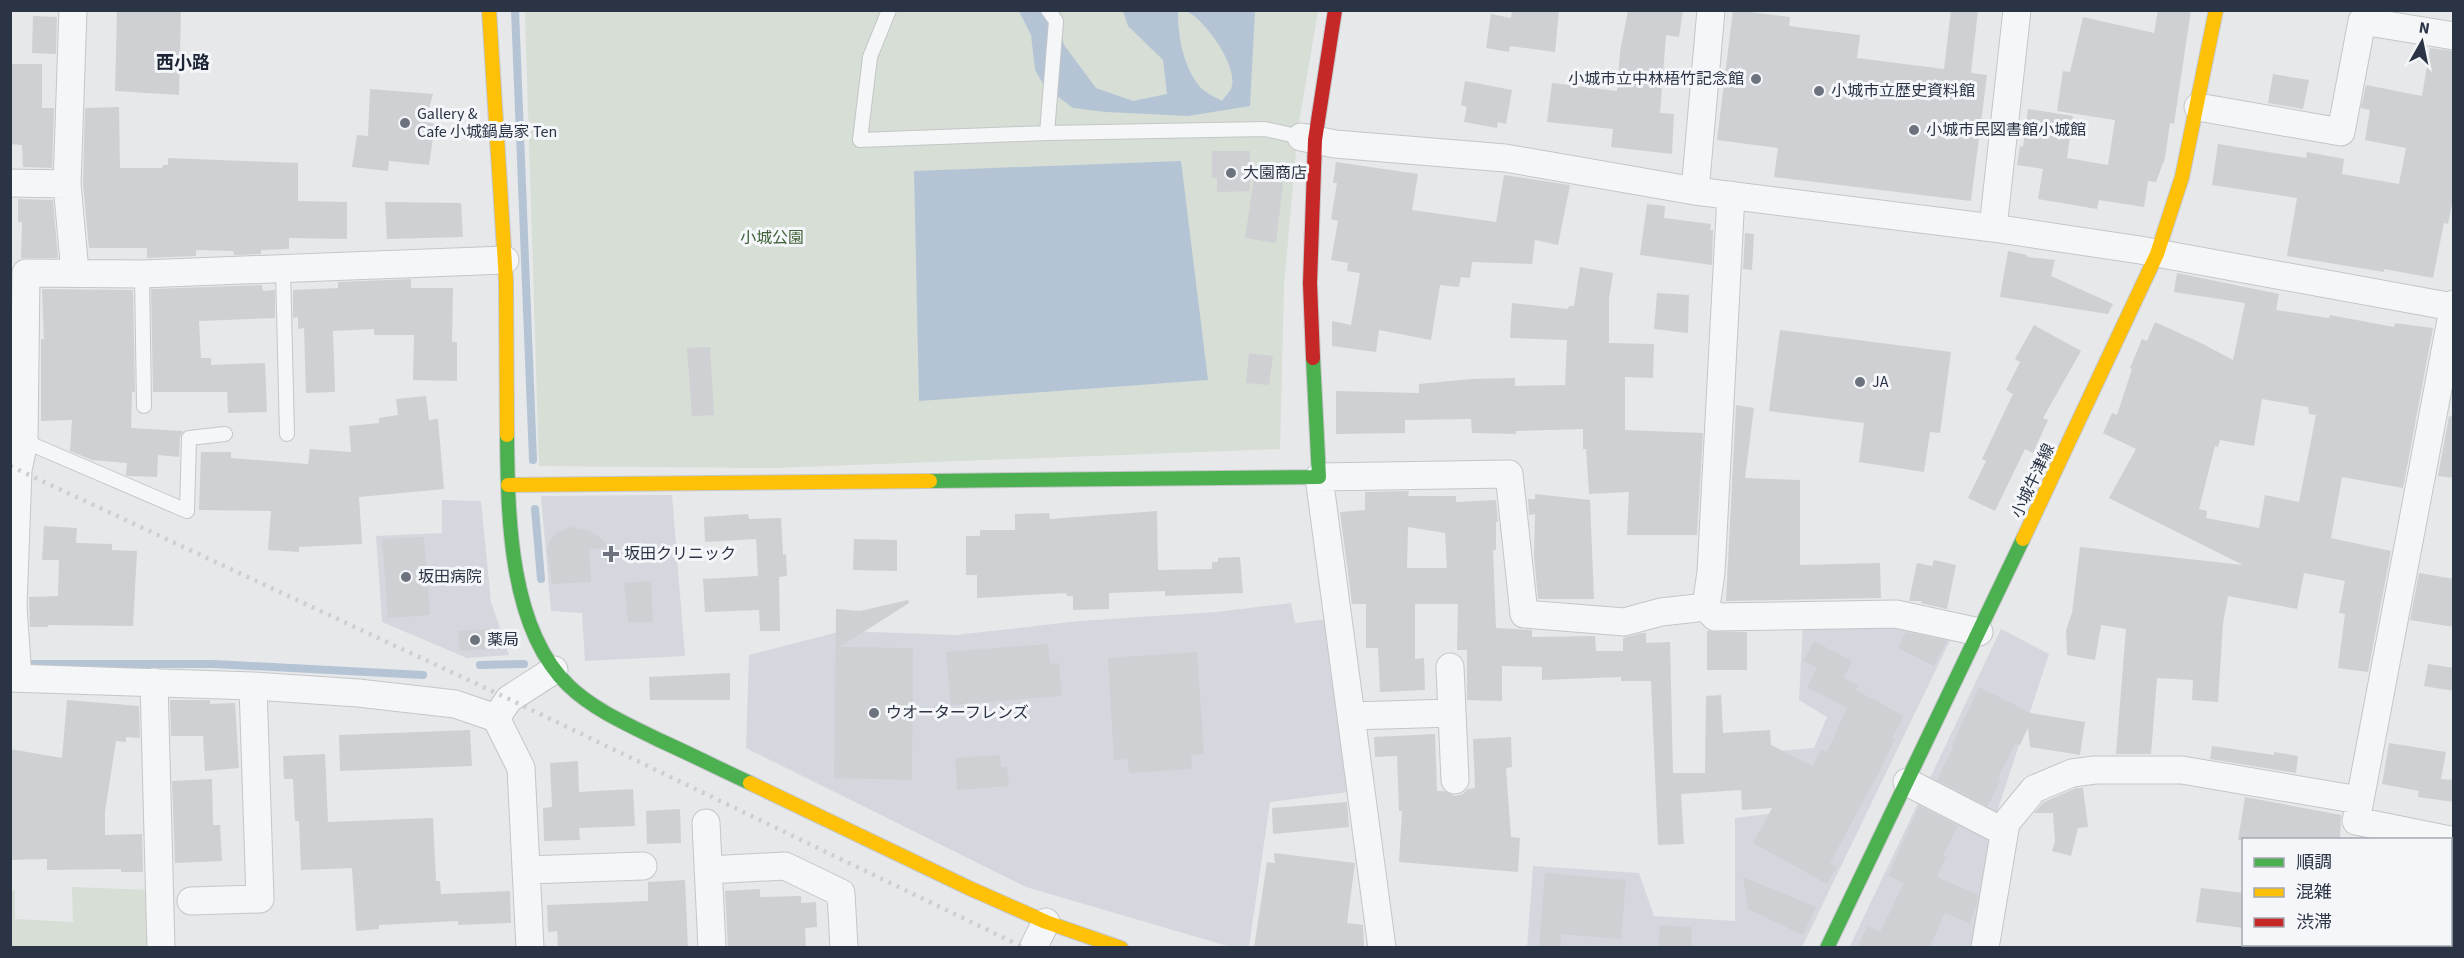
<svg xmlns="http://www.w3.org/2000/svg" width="2464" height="958" viewBox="0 0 2464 958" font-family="'Source Sans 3','Noto Sans JP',sans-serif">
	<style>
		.built { fill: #d4d7dd }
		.green { fill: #d6ded6 }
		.water { fill: #b4c4d5 }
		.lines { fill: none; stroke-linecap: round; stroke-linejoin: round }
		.stream { stroke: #b4c4d5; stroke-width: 8 }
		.building { fill: #ced0d3; fill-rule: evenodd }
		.lane-casing { stroke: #c4c6c8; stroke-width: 16 }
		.street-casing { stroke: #c4c6c8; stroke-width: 29 }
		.fast-casing { stroke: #c4c6c8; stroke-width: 16 }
		.slow-casing { stroke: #c4c6c8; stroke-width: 16 }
		.jam-casing { stroke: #c4c6c8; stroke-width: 16 }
		.lane { stroke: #f5f6f7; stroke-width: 14 }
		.street { stroke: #f5f6f7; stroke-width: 27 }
		.fast { stroke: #4caf50; stroke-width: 14 }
		.slow { stroke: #ffc107; stroke-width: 14 }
		.jam { stroke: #c62828; stroke-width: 14 }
		.rail { stroke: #cecfd2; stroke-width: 4.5; stroke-dasharray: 3 6; stroke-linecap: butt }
		.poi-dot { fill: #6c737f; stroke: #f4f6f9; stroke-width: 2 }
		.labels { text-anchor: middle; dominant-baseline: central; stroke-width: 6; stroke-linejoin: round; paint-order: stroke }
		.poi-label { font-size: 16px; fill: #2b3445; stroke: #f4f6f9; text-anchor: start }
		.park-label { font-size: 16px; fill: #3f6138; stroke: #f4f6f9 }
		.street-label { font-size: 16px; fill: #2b3445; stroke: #f4f6f9 }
		.neighbourhood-label { font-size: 18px; font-weight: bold; fill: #1d2536; stroke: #f4f6f9 }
	</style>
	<rect width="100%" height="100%" fill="#e6e8ea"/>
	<path class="built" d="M672,495L685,656L585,661L582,613L551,611L541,496Z
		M442,500L481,501L491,602L509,655L467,658L382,622L376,536L442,533Z
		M1291,603L1295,623L1330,619L1357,791L1270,802L1249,947H1231L1026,887L746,748L749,655L842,631L956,635L1080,621L1216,612Z
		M1892,621L1955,630L1802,947L1527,948L1533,866L1639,873L1654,916L1735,921V818L1783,812L1779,751L1814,748L1827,717L1799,700L1803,623Z
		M2001,629L2049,654L1997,812L1974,947L1849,948Z"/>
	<path class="green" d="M525,11H1318L1298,128L1284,285L1280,449L774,468L539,466Z
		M72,887L149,890L150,947L11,948V890L15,891V919L73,922Z"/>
	<path class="water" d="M1019,11H1056L1064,45L1096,88L1133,101L1167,94L1163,60L1128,26L1123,11H1178C1178,37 1183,67 1201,88C1206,93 1215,97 1222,101C1224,97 1229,93 1231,89C1240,68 1205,19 1186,11H1255L1250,106L1188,116L1106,112L1073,108L1045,87L1035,70L1031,35Z
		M1181,161L1208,380L919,401L914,171Z"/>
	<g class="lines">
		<path class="stream" d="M515,10L533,460
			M535,509L541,579
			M23,664H214L423,675
			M480,665L524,664"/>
	</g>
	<path class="building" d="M117,10H181L179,95L115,91Z
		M1512,10H1559L1555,52L1510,46L1509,52L1486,48L1491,14L1511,18Z
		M1628,10H1683L1679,37L1666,35L1660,113L1674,114L1672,154L1611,147L1613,129L1547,122L1552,83L1617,91L1620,52Z
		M1733,10L1790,17L1789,26L1860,35L1857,58L1944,69L1951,10H1978L1971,73L1987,75L1971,201L1774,177L1778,148L1717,140Z
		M2158,10H2191L2174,124L2170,123L2165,158L2156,182L2148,181L2144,207L2099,200L2097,209L2038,199L2043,169L2017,165L2020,146L2023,147L2028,109L2073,116L2067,158L2108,165L2115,120L2057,111L2063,71L2070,72L2083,17L2154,33Z
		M33,16L57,17L56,54L32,53Z
		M2430,48L2454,51V193L2448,224L2444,223L2433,278L2384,269V272L2287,256L2297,198L2212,185L2218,144L2306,158L2307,152L2344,159L2342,174L2399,184L2406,148L2365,140L2370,110L2361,108L2366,85L2422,96Z
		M10,64H42V108H54L52,168L23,167L22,145L10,144Z
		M2273,74L2309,80L2303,109L2268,103Z
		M1465,81L1512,90L1506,124L1498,122L1497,128L1464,122L1467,107L1461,105Z
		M370,89L433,94L425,122L435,124L429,165L389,161L388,171L352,167L357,135L368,136Z
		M119,107L120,168H162L163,165H168V158L298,163V201L347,202V239L289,238V249L261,250V254L234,255L233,251L196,250V256L147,258V248H89L83,184L85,108Z
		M1212,151H1250V191L1217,192V178H1212Z
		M1336,162L1418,174L1412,210L1496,222L1504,175L1570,185L1558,245L1535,240L1532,264L1472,262L1470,278L1461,277L1459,287L1440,285L1431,340L1379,330L1376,352L1332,346V321L1351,325L1360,273L1347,271L1348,263L1331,260L1338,221L1331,219L1337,183H1333Z
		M1254,179L1283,183L1276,243L1245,238Z
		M18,199L53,200L58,258H21L22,222H18Z
		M385,202L461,203L463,237L387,239Z
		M1647,204L1665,206L1664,218L1711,224L1710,230H1713L1712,265L1640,255Z
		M1745,233L1754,234L1752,270L1743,269Z
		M2008,251L2027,255V257L2055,260L2051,276L2113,304L2108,314L2000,297Z
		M1580,267L1613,273L1609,299V343L1654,344L1653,378L1625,377V430L1703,433L1697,535H1627L1629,492L1589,494L1586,449H1583V429L1516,431V434L1472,433L1471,419L1405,420V433L1336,434V391L1419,393V384L1471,379L1515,378V386L1565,385L1567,340L1510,338L1512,303L1568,309L1569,306H1574Z
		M2177,273L2279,294L2276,310L2329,318L2330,315L2394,327L2395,323L2433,328L2403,488L2342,477L2331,538L2391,551L2368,672L2338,668L2345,614L2339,613L2345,581L2304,573L2297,609L2228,596L2223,624L2218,702L2192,700L2193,680L2157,678L2151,754H2116L2126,629L2101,625L2095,660L2067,655L2066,630L2072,613L2080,547L2243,565L2109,498L2136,449L2103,433L2112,413L2117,415L2132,369L2130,368L2142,339L2147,341L2155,322L2201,343L2233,360L2245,303L2174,292ZM2262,399L2308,407L2309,414L2316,415L2299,502L2265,495L2259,528L2206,518L2207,511L2199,509L2215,446L2218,447L2220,440L2254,446Z
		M411,279V288H453L452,342H457V381L413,380L414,335H374V329L333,331L335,392L306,393L304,328L298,329V317L293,318V290L338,288V282Z
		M262,285L263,291L275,290V318L199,321L201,358H211V365L265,363L267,412L228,413L227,392H153L151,289Z
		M42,289L133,290L135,392H132L131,428L183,431L180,437L179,457L158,455L157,477L128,476L126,475L127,463L92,460L70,451L72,420L41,421V339H44Z
		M1657,293L1689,295L1688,333L1654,329Z
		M2034,325L2081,351L2043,418L2048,420L2033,453L2025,449L1995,511L1968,498L1986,461L1982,459L2013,394L2006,390L2020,362L2015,359Z
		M1780,330L1951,352L1940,433L1930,432L1924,472L1859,462L1864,423L1769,411Z
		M710,347L714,415L692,416L687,348Z
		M1249,353L1273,356L1269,385L1246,383Z
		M426,396L429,420L438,419L444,489L359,497L362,544L299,547V552L268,550L271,511L199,510L201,452H231V458L308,464L310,449L351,452L349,426L379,423V418L398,415L396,399Z
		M1736,405L1754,408L1745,478L1800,480V565L1880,563L1881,598L1726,601Z
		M2449,416L2454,417V478L2438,476Z
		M1409,491L1408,496H1456V502L1496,500L1498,522H1496V550H1493L1496,628L1532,630V637L1595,636L1596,651H1623V638L1642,633H1646V643L1670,642L1673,773H1705L1706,696L1721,695L1723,733L1770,730L1771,745L1813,766L1821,749L1827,752L1847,708L1807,687L1817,668L1803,661L1814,641L1852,661L1843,678L1858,685L1856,690L1904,716L1892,738L1895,739L1880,770L1830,863L1837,867L1827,884L1753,843L1772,808L1742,810L1741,790L1681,794L1684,844L1658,845L1651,681H1621V677L1542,680V667L1502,666V701L1467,700V650H1457L1458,604H1415V659L1424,658L1425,690L1380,692L1378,648H1366V604H1352L1340,512L1365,510V492ZM1408,527L1445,533L1447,568H1407Z
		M1535,494L1590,500L1594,599H1538L1534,557L1535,514L1529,515L1528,499H1535Z
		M1157,511L1158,570L1212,569V562H1218V558L1240,557L1243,593L1165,596V591L1109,593V609L1073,610V596H1067L1066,593L977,598V575H966V536H980V530H1015V514L1049,513L1050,519Z
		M748,514L749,519L781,518L783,555L786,554L787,576L779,577L780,631H760L759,610L705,612L703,579L758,576L756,539L705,542L704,517Z
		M44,526L77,528L76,543L112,544V550L137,551L133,626L48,625V627H30L29,597L58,596L59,560H42Z
		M569,527L591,531L613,548L589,549L591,582L552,584L547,549L550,540L559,532Z
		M424,537L430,615L388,618L382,539Z
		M854,539L897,540V571L853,570Z
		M1934,560L1956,565L1947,609L1921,603L1922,601H1909L1917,563L1932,566Z
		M2419,573L2454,579V627L2410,620Z
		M651,581L653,622H628L624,583Z
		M908,600L909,603L840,647L913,648L912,780L834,778L836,609L860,611Z
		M489,629L491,649L460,651L458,631Z
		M1707,631L1747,632V670H1707Z
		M1906,632L1947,641L1934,666L1898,648Z
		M1048,644L1050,664L1059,663L1062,696L951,705L946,652Z
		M1197,652L1204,754L1191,755L1192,769L1129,773L1128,759L1114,760L1108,658Z
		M2428,664L2454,668V691L2424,686Z
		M730,673V700H650L649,677Z
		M1979,687L2031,713L2085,722L2080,755L2030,747L2028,728L2020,745L2015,744L1998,778L2001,780L1987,806L1937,780L1954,746L1952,745Z
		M67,700L139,706L140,738L126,737V742L116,741L105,812V835L142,834L143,872H121V869L47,870V859L10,860V749L62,758Z
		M170,700H210V704L235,703L239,768L205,771L203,736H171Z
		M470,730L472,766L340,771L339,735Z
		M1435,734L1437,791H1444L1455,796L1463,794L1468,789L1475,788L1473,739L1511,737L1512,767L1506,768L1511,837L1520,838L1518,872L1399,862L1402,811H1399L1397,756L1375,757L1374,737Z
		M2389,743L2446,752L2441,779L2454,780V802L2418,797L2419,791L2382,784Z
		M2212,746L2274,755V752L2298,756L2296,773L2210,759Z
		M325,754L328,822L433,818L436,881H440L441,894L510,891L511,923L458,925V921L379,925V929L356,931L352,868L301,870L299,821H295L293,779H284L283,756Z
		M1000,755L1001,767H1007L1009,786L957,790L955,758Z
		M578,761L579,792L633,789L635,826L579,828L580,840L544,841L543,808L552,807L550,763Z
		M212,779L213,825H220L222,861L175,863L172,781Z
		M2076,788H2083L2088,827L2078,828L2071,856L2052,851L2055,842L2053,813H2034L2044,802Z
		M2245,797L2341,815L2340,840H2238Z
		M1347,802L1349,827L1273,834L1272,808Z
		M1919,806L1958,826L1943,856L1946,857L1937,877L1978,895L1976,907L1969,923L1945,913L1929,948H1857L1868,926L1880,932L1904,883L1888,876Z
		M680,809L681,843L647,844L646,811Z
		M1274,853L1355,863L1347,923L1363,925L1364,948H1254L1267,862L1275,863Z
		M1545,873L1626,880L1621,939L1561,934L1560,948H1539Z
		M1743,877L1816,907L1803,935L1748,909Z
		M685,880L688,948H558L557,931L548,932L547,905L648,901V882Z
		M2201,888L2244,893V928L2196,922Z
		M760,889V897L801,896V903L816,902L817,927L805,928L806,948H728L725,891Z
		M1660,925L1691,927L1692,948H1658Z"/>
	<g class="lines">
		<defs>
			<path id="lane" d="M889,10L870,57L860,140L1047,133
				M1048,10L1056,21L1047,133L1265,129L1301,137
				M283,269L287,434
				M142,274L144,406
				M24,441L187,511L189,438L225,434"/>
			<path id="street" d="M73,10L67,184L75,272
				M2198,107L2341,132L2362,21L2454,36
				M1301,137L1335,144L1505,158L1695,191L1993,228L2140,250L2453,307
				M10,183L67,184
				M1695,191L1711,10
				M1993,228L2017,10
				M1706,607L1711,572L1731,195
				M1450,667L1455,780
				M10,678L253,686L358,693L455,704L496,718L509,699L554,670
				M18,678L13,607L18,470L24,441L26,273L142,274L505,260
				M154,682L161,948
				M1352,716L1452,713
				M496,718L521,768L530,948
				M1907,782L2004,832
				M706,823L712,948
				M2450,840L2356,821L2454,304
				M527,870L643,866
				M708,870L785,866L841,893L844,948
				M191,901L260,899L253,686
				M1033,948L1046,922
				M1382,948L1319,477L1509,474L1524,614L1624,622L1661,612L1706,607L1715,617L1896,614L1979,632
				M1985,948L2006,823L2034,789L2072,773L2095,770H2182L2359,800"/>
			<path id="fast" d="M507,435C508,513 508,628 569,686C594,710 629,725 659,740C690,754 720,769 750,783
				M930,481L1319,477L1313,358
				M1827,948L2023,539"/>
			<path id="slow" d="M489,10L506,281L507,435
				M508,485L930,481
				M2023,539L2157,254L2182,177L2216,10
				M750,783L969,888L1046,922L1121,948"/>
			<path id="jam" d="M1313,358L1310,283L1315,140L1335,10"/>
		</defs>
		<use href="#lane" class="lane-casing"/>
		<use href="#street" class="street-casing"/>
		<use href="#fast" class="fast-casing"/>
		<use href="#slow" class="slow-casing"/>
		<use href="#jam" class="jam-casing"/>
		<use href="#lane" class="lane"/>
		<use href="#street" class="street"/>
		<use href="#fast" class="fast"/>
		<use href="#slow" class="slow"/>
		<use href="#jam" class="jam"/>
		<path class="rail" d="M10,466L509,699L1025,948"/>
	</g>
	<g class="poi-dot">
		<circle cx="1756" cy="79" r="6"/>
		<circle cx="1819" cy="91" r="6"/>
		<circle cx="405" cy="123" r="6"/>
		<circle cx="1914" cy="130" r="6"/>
		<circle cx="1231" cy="173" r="6"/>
		<circle cx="1860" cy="382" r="6"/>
		<path d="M608 545h6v6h6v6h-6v6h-6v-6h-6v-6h6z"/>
		<circle cx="406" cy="577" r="6"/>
		<circle cx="475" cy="640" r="6"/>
		<circle cx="874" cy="713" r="6"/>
	</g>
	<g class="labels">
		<g class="poi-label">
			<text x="1744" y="79" text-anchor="end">小城市立中林梧竹記念館</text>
			<text x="1831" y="91">小城市立歴史資料館</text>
			<text x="417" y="114">Gallery &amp;<tspan x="417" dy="18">Cafe 小城鍋島家 Ten</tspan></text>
			<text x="1926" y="130">小城市民図書館小城館</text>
			<text x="1243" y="173">大園商店</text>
			<text x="1872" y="382">JA</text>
			<text x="624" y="554">坂田クリニック</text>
			<text x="418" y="577">坂田病院</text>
			<text x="487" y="640">薬局</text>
			<text x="886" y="713">ウオーターフレンズ</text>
		</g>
		<g class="park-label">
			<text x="772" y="238">小城公園</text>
		</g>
		<g class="street-label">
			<text transform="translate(2033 481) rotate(-65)">小城牛津線</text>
		</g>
		<g class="neighbourhood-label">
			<text x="183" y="63">西小路</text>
		</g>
	</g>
	<rect width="2464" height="958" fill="none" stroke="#2b3445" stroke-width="24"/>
	<rect x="2242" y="838" width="210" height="108" fill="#f4f6f9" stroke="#a4a8b1" stroke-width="1.5"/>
	<rect x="2254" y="858" width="30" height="9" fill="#4caf50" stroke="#a4a8b1" stroke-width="1.5"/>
	<text x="2296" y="868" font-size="18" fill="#2b3445">順調</text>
	<rect x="2254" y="888" width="30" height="9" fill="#ffc107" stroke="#a4a8b1" stroke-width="1.5"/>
	<text x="2296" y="898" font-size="18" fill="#2b3445">混雑</text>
	<rect x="2254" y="918" width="30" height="9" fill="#c62828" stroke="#a4a8b1" stroke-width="1.5"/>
	<text x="2296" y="928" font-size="18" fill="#2b3445">渋滞</text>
	<g transform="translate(2422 42) rotate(9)" stroke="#f4f6f9" stroke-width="4.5" paint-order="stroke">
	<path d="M0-4.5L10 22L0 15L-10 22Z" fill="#2b3445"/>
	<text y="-9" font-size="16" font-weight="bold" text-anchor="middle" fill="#2b3445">N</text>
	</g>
</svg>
